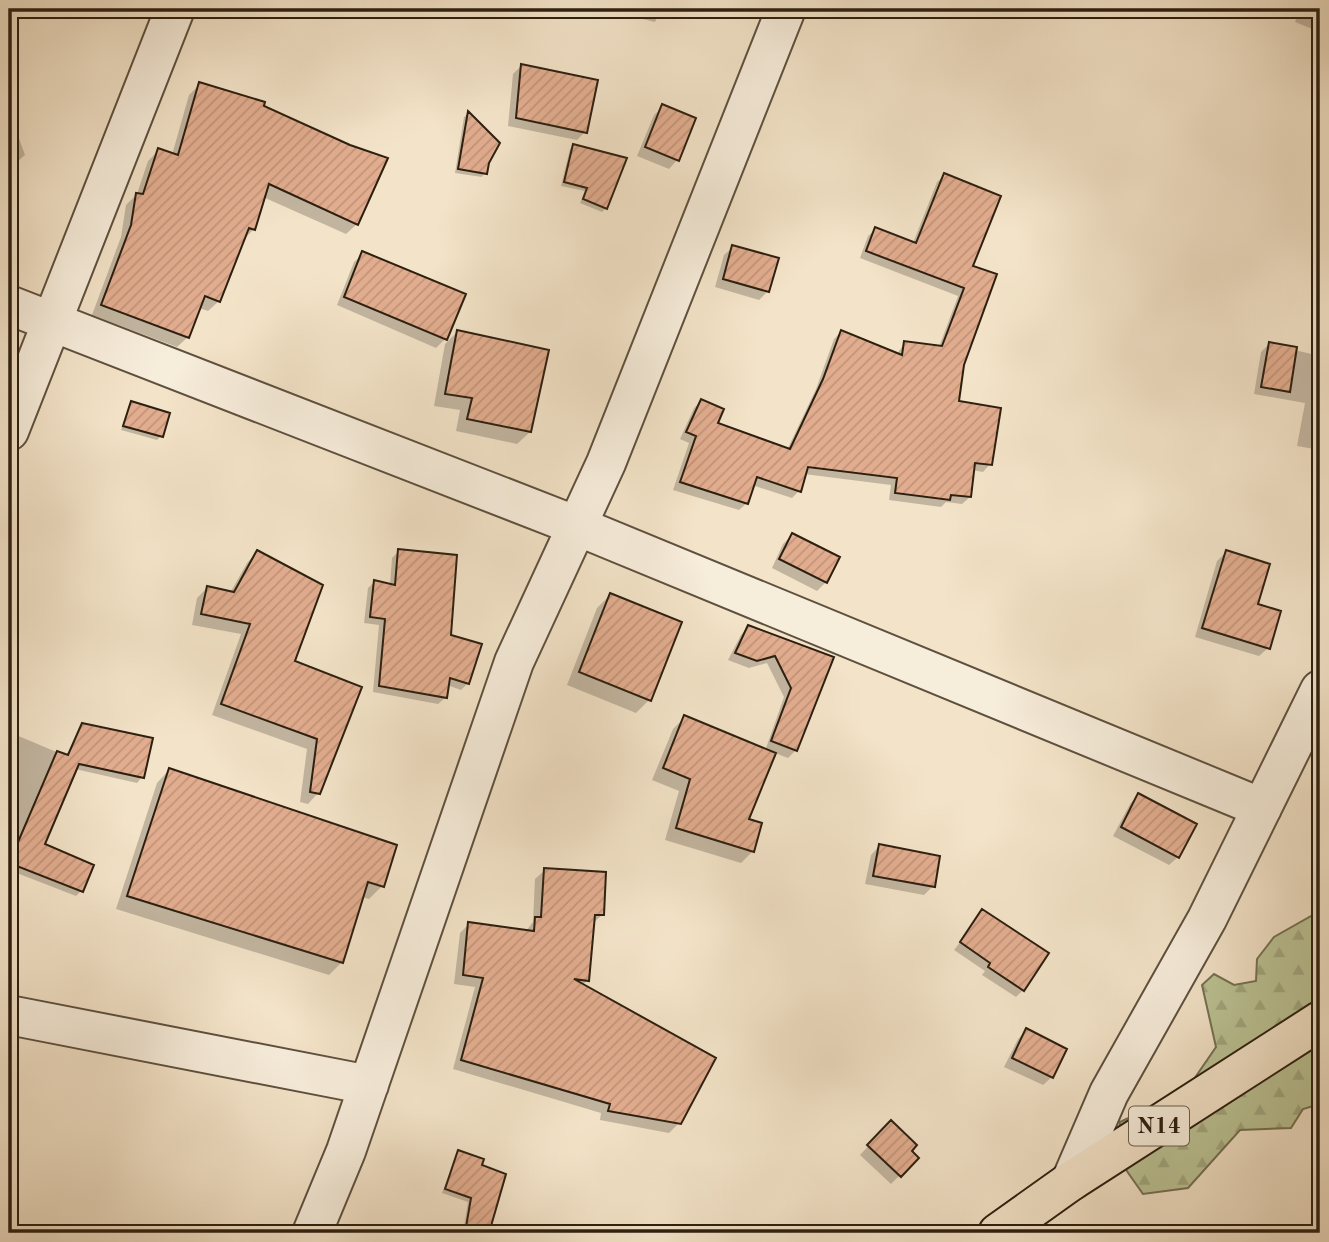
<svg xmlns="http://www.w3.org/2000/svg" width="1329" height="1242" viewBox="0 0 1329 1242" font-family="'Old Standard TT',serif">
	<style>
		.forest { fill: url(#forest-firs); stroke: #747152; stroke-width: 2 }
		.shadow { fill: #0003 }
		.building { fill: url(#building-hatch); stroke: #2c1f10; stroke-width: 2 }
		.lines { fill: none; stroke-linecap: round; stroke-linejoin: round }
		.minor-casing { stroke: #5e503e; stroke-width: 42 }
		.highway-casing { stroke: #2c1f10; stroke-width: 42 }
		.minor { stroke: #f7eddb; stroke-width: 38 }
		.highway { stroke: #f3e3c8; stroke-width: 38 }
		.labels { text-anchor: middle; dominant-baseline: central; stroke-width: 6; stroke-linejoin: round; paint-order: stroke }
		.shield { fill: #f7eddb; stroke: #695d4d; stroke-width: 2 }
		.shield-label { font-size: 23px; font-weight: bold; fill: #2c1f10 }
	</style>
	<defs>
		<pattern id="forest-firs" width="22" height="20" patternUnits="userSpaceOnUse" patternTransform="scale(1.75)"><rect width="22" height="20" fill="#bbc395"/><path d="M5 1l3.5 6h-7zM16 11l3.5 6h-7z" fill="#a1a77f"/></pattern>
		<pattern id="building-hatch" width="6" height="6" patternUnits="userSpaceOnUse" patternTransform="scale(1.75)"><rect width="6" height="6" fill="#e2ad8f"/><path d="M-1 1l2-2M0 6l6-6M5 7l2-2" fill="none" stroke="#c2947a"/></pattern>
	</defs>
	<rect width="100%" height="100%" fill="#f3e3c8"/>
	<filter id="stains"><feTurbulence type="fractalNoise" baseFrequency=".00286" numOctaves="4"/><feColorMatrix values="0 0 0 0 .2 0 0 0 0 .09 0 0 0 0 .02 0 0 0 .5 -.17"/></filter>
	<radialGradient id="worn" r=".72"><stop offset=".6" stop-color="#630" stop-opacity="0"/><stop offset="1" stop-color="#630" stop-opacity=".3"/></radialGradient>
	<path class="forest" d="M1320,911V1104L1303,1109L1291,1128L1240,1130L1188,1188L1143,1194L1117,1157L1120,1122L1150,1108L1194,1079L1216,1047L1202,985L1214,974L1234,985L1256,981L1257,959L1274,937Z"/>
	<path class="shadow" d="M625,9H661L655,22L623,14Z
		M1300,9H1320V32L1295,22Z
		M521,66L585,132L577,140L508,126L513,74Z
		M200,84L262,107L357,224L346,234L263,197L254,229L243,240L219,301L208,311L199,308L188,337L177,347L92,315L121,237L126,205L137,194L148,161L159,150L172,155L189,95Z
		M663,107L677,160L669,169L637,156L654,115Z
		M9,111L25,155L9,169Z
		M468,114L497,144L482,177L455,173L464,117Z
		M574,146L606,208L602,212L580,203L585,191L561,186L570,149Z
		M945,175L971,267L957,402L990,464L983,472L972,470L970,497L962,504L946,502L941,507L889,500L891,485L804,474L799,491L792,498L752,485L747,503L739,510L673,490L689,443L680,439L694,408L701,401L716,424L787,450L816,389L834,339L841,332L896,355L905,343L939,347L958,296L860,258L868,236L876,229L913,243L937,182Z
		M733,247L768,291L759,300L715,287L724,255Z
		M363,254L464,295L445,339L436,348L337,305L354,262Z
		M457,332L530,432L517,444L456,431L460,410L434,406L445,344Z
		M1269,344L1320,356V450L1297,446L1305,403L1254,394L1261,352Z
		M131,403L161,436L157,440L121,430Z
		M792,535L826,582L817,591L772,568L783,544Z
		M399,551L449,636L468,683L461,690L447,685L445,698L438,704L373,692L379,625L364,623L368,588L374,582L390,585L392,558Z
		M257,552L293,662L360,688L318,793L308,804L300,802L307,749L212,715L241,634L192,625L197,598L207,588L230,593L247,563Z
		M1226,552L1255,605L1268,648L1259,656L1195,637L1217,561Z
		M610,595L649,700L636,713L567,685L597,608Z
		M748,627L832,658L796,750L788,758L775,753L746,820L753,851L741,863L665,840L679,791L652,780L673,729L685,717L765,751L784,697L767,663L749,668L728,660L741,635Z
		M82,724L142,777L137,783L75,769L42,845L81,891L76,896L9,870V732L66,756Z
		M169,770L382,886L369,899L362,897L342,962L329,975L116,909L157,783Z
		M1138,795L1178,857L1169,865L1113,836L1130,804Z
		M879,846L933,886L924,895L865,884L871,855Z
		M545,870L602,915L592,924L587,981L582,985L679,1123L669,1133L600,1120L601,1113L453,1069L475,987L454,984L460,933L469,924L526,931L533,922L535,879Z
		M983,912L1023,990L1016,997L982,975L985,971L954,950Z
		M1026,1031L1052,1077L1043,1085L1004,1067L1018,1039Z
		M891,1122L917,1158L891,1184L860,1155Z
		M458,1152L480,1166L504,1175L487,1233H463L468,1202L442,1193Z"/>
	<path class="building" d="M521,64L598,80L587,133L516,118Z
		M199,82L265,102L264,106L350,145L388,158L358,225L269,184L255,230L249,228L220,302L205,296L189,338L101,305L131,225L136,193L143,194L158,148L178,155Z
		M662,104L696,118L679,161L645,147Z
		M468,111L500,143L489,163L487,174L458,169Z
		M573,144L627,158L607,209L583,199L587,188L564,182Z
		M944,173L1001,196L973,266L997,274L964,365L959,401L1001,408L992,465L975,463L971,497L951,495L950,500L895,493L897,478L808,467L801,492L757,477L748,504L680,482L696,436L686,432L701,399L724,409L718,423L790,449L823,379L841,330L902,355L904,341L942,346L964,288L866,251L875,227L916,243Z
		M732,245L779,258L769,292L723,279Z
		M362,251L466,294L447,340L344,297Z
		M457,330L549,350L531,432L467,419L472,398L445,394Z
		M1269,342L1297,347L1290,392L1261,387Z
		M131,401L170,413L163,437L123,426Z
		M792,533L840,557L827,583L779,559Z
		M398,549L457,555L451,635L482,644L469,684L450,678L447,698L379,686L385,619L370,617L374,580L395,585Z
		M257,550L323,585L295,661L362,687L320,794L310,792L317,739L221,704L250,624L201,614L207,586L234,592Z
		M1226,550L1270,564L1258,604L1281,611L1270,649L1202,628Z
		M610,593L682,622L651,701L579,672Z
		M748,625L834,657L797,751L771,741L791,688L775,656L757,661L735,653Z
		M684,715L776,753L749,819L762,823L754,852L676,828L690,779L663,768Z
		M82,723L153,738L144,778L79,764L45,844L94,865L83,892L9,863L57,751L68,755Z
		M169,768L397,845L384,887L368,882L343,963L127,896Z
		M1138,793L1197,824L1179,858L1121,827Z
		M879,844L940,856L935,887L873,876Z
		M544,868L606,872L604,915H595L589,981L574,979L716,1058L681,1124L608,1111L610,1104L461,1060L483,978L463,975L468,922L534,931L535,917H541Z
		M982,909L1049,953L1024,991L988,967L990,963L960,942Z
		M1026,1028L1067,1049L1053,1078L1012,1058Z
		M891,1120L917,1145L912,1151L919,1158L901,1177L867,1145Z
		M458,1150L484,1159L482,1165L506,1174L489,1233H465L471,1198L445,1189Z"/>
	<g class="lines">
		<defs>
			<path id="minor" d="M9,305L577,526L1262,808
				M9,431L175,9
				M9,1015L369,1085
				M1071,1181L1109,1093L1207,919L1320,690
				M312,1233L346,1151L514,662L606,463L786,9"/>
			<path id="highway" d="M998,1233L1071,1181L1320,1021"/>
		</defs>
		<use href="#minor" class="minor-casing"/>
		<use href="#highway" class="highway-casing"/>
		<use href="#minor" class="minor"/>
		<use href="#highway" class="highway"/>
	</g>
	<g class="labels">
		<rect class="shield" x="1129" y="1106.5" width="60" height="39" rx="5"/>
		<g class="shield-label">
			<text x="1159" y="1126">N14</text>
		</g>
	</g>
	<rect width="1329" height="1242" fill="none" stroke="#f3e3c8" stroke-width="35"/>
	<rect x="10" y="10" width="1308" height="1221" fill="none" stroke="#2c1f10" stroke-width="3.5"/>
	<rect x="18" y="18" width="1294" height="1207" fill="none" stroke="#2c1f10" stroke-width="2"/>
	<rect width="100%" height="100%" filter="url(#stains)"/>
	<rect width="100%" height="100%" fill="url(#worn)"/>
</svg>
